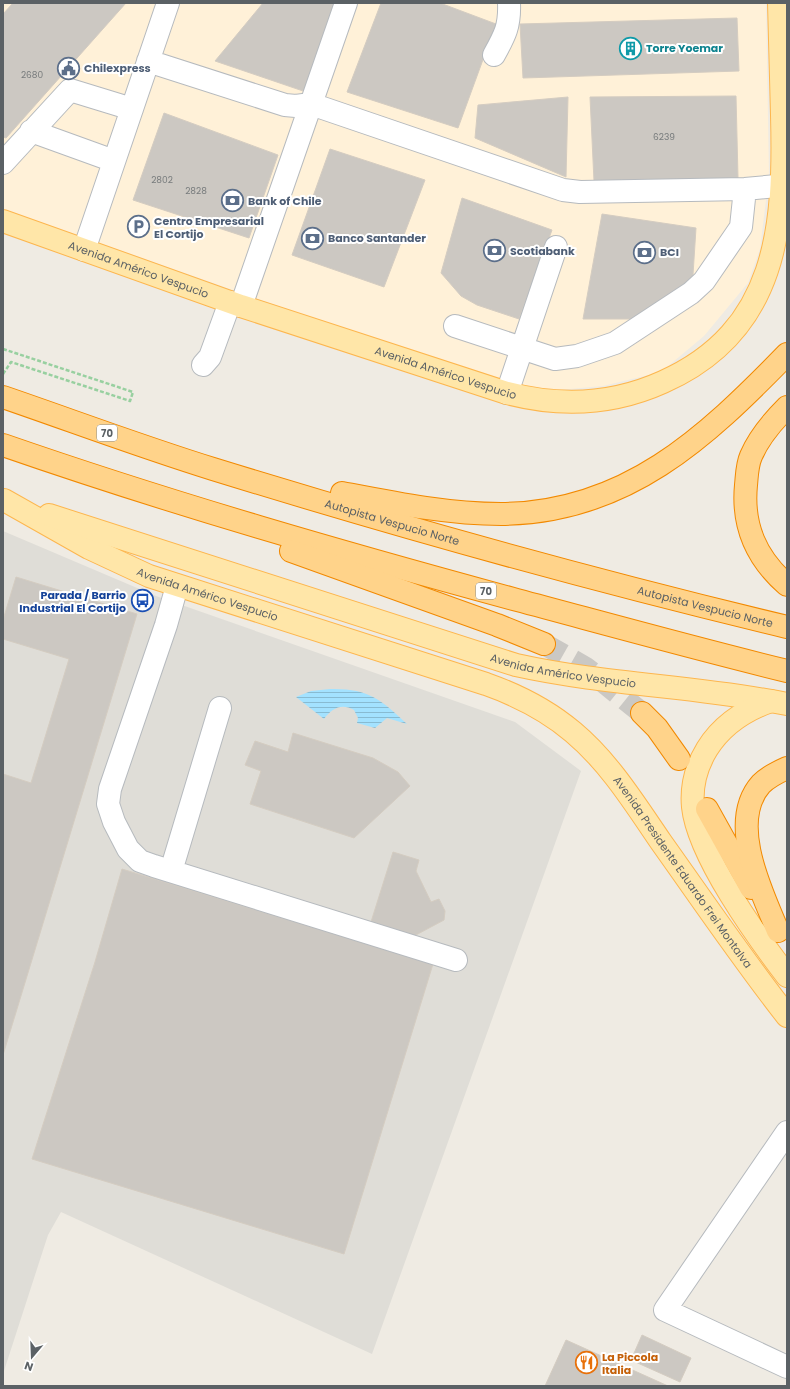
<svg xmlns="http://www.w3.org/2000/svg" width="790" height="1389" viewBox="0 0 790 1389" font-family="Poppins,sans-serif">
	<style>
		.commercial { fill: #fff1d8 }
		.industrial { fill: #dfddd7 }
		.water { fill: url(#water-rules) }
		.building { fill: #ccc8c2; stroke: #d4ccc1 }
		.lines { fill: none; stroke-linecap: round; stroke-linejoin: round }
		.highway-tunnel { stroke: #cac8c4; stroke-width: 22; stroke-dasharray: 22 11; stroke-linecap: butt }
		.minor-casing { stroke: #b6babe; stroke-width: 24 }
		.major-casing { stroke: #fdb64e; stroke-width: 24 }
		.highway-casing { stroke: #f28900; stroke-width: 24 }
		.path { stroke: #98d0a0; stroke-width: 2.5; stroke-dasharray: 4 2; stroke-linecap: butt }
		.minor { stroke: #fff; stroke-width: 22 }
		.major { stroke: #ffe6a8; stroke-width: 22 }
		.highway { stroke: #ffd38a; stroke-width: 22 }
		.labels { text-anchor: middle; dominant-baseline: central; stroke-width: 4; stroke-linejoin: round; paint-order: stroke }
		.number-label { font-size: 9px; fill: #777b7c }
		.shield { fill: #fff; stroke: #8c9093; stroke-width: 1 }
		.shield-label { font-size: 10px; font-weight: bold; fill: #5b6165 }
		.culture-label { font-size: 11px; font-weight: bold; fill: #0d838f; stroke: #fff; text-anchor: start }
		.service-label { font-size: 11px; font-weight: bold; fill: #4e5e75; stroke: #fff; text-anchor: start }
		.street-label { font-size: 11px; fill: #5b6165; stroke: #fff }
		.transit-label { font-size: 11px; font-weight: bold; fill: #164399; stroke: #fff; text-anchor: end }
		.food-label { font-size: 11px; font-weight: bold; fill: #c56008; stroke: #fff; text-anchor: start }
	</style>
	<defs>
		<pattern id="water-rules" width="6" height="5" patternUnits="userSpaceOnUse"><rect width="6" height="5" fill="#a3e2ff"/><path d="M0 2.5h6" fill="none" stroke="#88bbd2"/></pattern>
	</defs>
	<rect width="100%" height="100%" fill="#efebe3"/>
	<path class="commercial" d="M3,3H766L769,176L760,249L748,283L704,336L661,372L603,386L536,392L485,379L3,209Z"/>
	<path class="industrial" d="M3,531L156,596L515,722L581,771L372,1354L61,1212L48,1235L3,1374Z"/>
	<path class="water" d="M330,689C367,688 381,699 407,724L387,718L375,728L357,723L358,718L354,710C342,703 332,708 324,719L296,697L311,691Z"/>
	<path class="building" d="M13,3H126L6,138L3,137V14Z
		M263,3H336L306,92L215,61Z
		M381,3H440L496,24L458,128L347,92Z
		M737,18L739,71L523,78L520,24Z
		M736,96L738,178L594,181L590,97Z
		M568,97L566,177L475,138L478,105Z
		M164,113L278,155L249,238L133,200Z
		M330,149L425,180L384,287L292,255Z
		M462,198L552,230L519,319L477,305L461,296L441,273Z
		M602,214L696,228L693,275L648,319H583Z
		M16,577L137,614L3,1055V774L31,783L69,659L3,639V620Z
		M293,733L373,758L398,772L410,786L354,838L250,804L261,771L245,765L255,741L288,752Z
		M393,852L419,860L416,871L431,902L439,899L445,911L444,920L414,936H404L397,930L371,922Z
		M122,869L433,964L344,1254L32,1159L95,962Z
		M642,1335L691,1358L680,1382L631,1360Z
		M566,1340L668,1386H545Z"/>
	<g class="lines">
		<path class="highway-tunnel" d="M544,644L586,668L642,713"/>
		<defs>
			<path id="minor" d="M494,55C505,35 510,26 509,3
				M148,61L285,105L296,106L311,104L563,190L580,192L745,189L787,185
				M31,131L114,161
				M3,163L70,90L132,109
				M84,250L168,3
				M241,306L346,3
				M455,326L555,359L577,356L615,343L691,293L704,281L741,227L745,189
				M203,365L210,357L230,302
				M507,393L556,247
				M177,586L166,625L110,789L108,804L114,822L128,849L140,861L154,866L456,960
				M171,871L220,708
				M787,1132L665,1310L787,1367"/>
			<g id="major">
				<path id="s1" d="M3,221L241,306L507,393C560,407 612,405 663,382C778,331 785,226 782,115C781,78 780,40 779,3"/>
				<path id="s2" d="M4,500L89,548L149,576L486,684C517,695 547,710 573,732C609,762 635,804 661,842C703,901 743,960 787,1016"/>
				<path id="s3" d="M49,515L516,665C606,685 698,686 787,704"/>
				<path d="M771,701C745,710 722,725 707,749C696,767 691,786 693,807C698,855 757,937 787,976"/>
			</g>
			<g id="highway">
				<path id="s4" d="M3,397C73,421 142,447 213,469C401,527 595,581 787,627"/>
				<path d="M787,407C773,421 759,437 751,456C747,465 747,475 746,485C742,526 756,558 787,585"/>
				<path d="M3,445C173,504 344,553 517,600C607,624 697,649 787,671"/>
				<path d="M342,493C394,503 448,514 501,514C626,513 705,438 787,354"/>
				<path d="M291,551L497,625L544,644"/>
				<path d="M642,713L657,728L679,759"/>
				<path d="M707,809L751,888"/>
				<path d="M778,931C762,893 727,822 761,784C768,777 778,772 787,768"/>
			</g>
		</defs>
		<use href="#minor" class="minor-casing"/>
		<use href="#major" class="major-casing"/>
		<use href="#highway" class="highway-casing"/>
		<path class="path" d="M3,349L133,392L130,401L11,362L3,374"/>
		<use href="#minor" class="minor"/>
		<use href="#major" class="major"/>
		<use href="#highway" class="highway"/>
	</g>
	<defs>
		<symbol id="building-ring" viewBox="-11 -11 22 22"><circle r="9.5" fill="#fff" stroke="#0f9aa8" stroke-width="1.5"/><path d="M-4-6H4V6H1V3H-1V6H-4ZM-2.5-4.3h1.7v1.8h-1.7ZM.8-4.3h1.7v1.8H.8ZM-2.5-1h1.7V.8h-1.7ZM.8-1h1.7V.8H.8Z" fill="#0f9aa8"/></symbol>
		<symbol id="civic-ring" viewBox="-11 -11 22 22"><circle r="9.5" fill="#fff" stroke="#5c6f8a" stroke-width="1.5"/><path d="M-.6-6.5H3V-4.5H.6V-3L4-1V1h2V6H-6V1h2V-1L-.6-3ZM-1.2 2.5V6h2.4V2.5Z" fill="#5c6f8a"/></symbol>
		<symbol id="bank-ring" viewBox="-11 -11 22 22"><circle r="9.5" fill="#fff" stroke="#5c6f8a" stroke-width="1.5"/><path d="M-6-4H6V4H-6ZM0-2.3a2.3 2.3 0 1 0 0 4.6a2.3 2.3 0 1 0 0-4.6Z" fill="#5c6f8a"/></symbol>
		<symbol id="parking-ring" viewBox="-11 -11 22 22"><circle r="9.5" fill="#fff" stroke="#5c6f8a" stroke-width="1.5"/><path d="M-3.5-5.5H1a3.5 3.5 0 0 1 0 7H-1V5.5H-3.5ZM-1-3.4V-.6H.8a1.4 1.4 0 0 0 0-2.8Z" fill="#5c6f8a"/></symbol>
		<symbol id="bus-ring" viewBox="-11 -11 22 22"><circle r="9.5" fill="#fff" stroke="#1a4fb4" stroke-width="1.5"/><path d="M-5-6H5V4H4V6H2V4H-2V6H-4V4H-5ZM-3.5-4V0h7V-4ZM-3.5 1.2v1.5H-2V1.2ZM2 1.2v1.5H3.5V1.2Z" fill="#1a4fb4"/></symbol>
		<symbol id="restaurant-ring" viewBox="-11 -11 22 22"><circle r="9.5" fill="#fff" stroke="#e8710a" stroke-width="1.5"/><path d="M-5-6h1v4h1v-4h1v4h1v-4h1v5L-1.5 .5V6h-2V.5L-5-1ZM5-6V6H3V1.5H1.5Q1.5-4 5-6Z" fill="#e8710a"/></symbol>
	</defs>
	<g fill-rule="evenodd">
		<use href="#building-ring" x="618" y="36" width="25" height="25"/>
		<use href="#civic-ring" x="56" y="56" width="25" height="25"/>
		<use href="#bank-ring" x="220" y="188" width="25" height="25"/>
		<use href="#parking-ring" x="126" y="214" width="25" height="25"/>
		<use href="#bank-ring" x="300" y="226" width="25" height="25"/>
		<use href="#bank-ring" x="482" y="238" width="25" height="25"/>
		<use href="#bank-ring" x="632" y="240" width="25" height="25"/>
		<use href="#bus-ring" x="130" y="588" width="25" height="25"/>
		<use href="#restaurant-ring" x="574" y="1350" width="25" height="25"/>
	</g>
	<g class="labels">
		<g class="number-label">
			<text x="32" y="75">2680</text>
			<text x="664" y="137">6239</text>
			<text x="162" y="180">2802</text>
			<text x="196" y="191">2828</text>
		</g>
		<g class="shield">
			<rect x="97" y="425" width="20" height="16" rx="3"/>
			<rect x="476" y="583" width="20" height="16" rx="3"/>
		</g>
		<g class="shield-label">
			<text x="107" y="433">70</text>
			<text x="486" y="591">70</text>
		</g>
		<g class="culture-label">
			<text x="646" y="48">Torre Yoemar</text>
		</g>
		<g class="service-label">
			<text x="84" y="68">Chilexpress</text>
			<text x="248" y="201">Bank of Chile</text>
			<text x="154" y="221">Centro Empresarial<tspan x="154" dy="13">El Cortijo</tspan></text>
			<text x="328" y="238">Banco Santander</text>
			<text x="510" y="251">Scotiabank</text>
			<text x="660" y="252">BCI</text>
		</g>
		<g class="street-label">
			<text stroke="none"><textPath href="#s1" startOffset="144">Avenida Américo Vespucio</textPath></text>
			<text stroke="none"><textPath href="#s1" startOffset="468">Avenida Américo Vespucio</textPath></text>
			<text stroke="none"><textPath href="#s4" startOffset="409">Autopista Vespucio Norte</textPath></text>
			<text stroke="none"><textPath href="#s2" startOffset="225">Avenida Américo Vespucio</textPath></text>
			<text stroke="none"><textPath href="#s4" startOffset="733">Autopista Vespucio Norte</textPath></text>
			<text stroke="none"><textPath href="#s3" startOffset="538">Avenida Américo Vespucio</textPath></text>
			<text stroke="none"><textPath href="#s2" startOffset="796">Avenida Presidente Eduardo Frei Montalva</textPath></text>
		</g>
		<g class="transit-label">
			<text x="126" y="595">Parada / Barrio<tspan x="126" dy="13">Industrial El Cortijo</tspan></text>
		</g>
		<g class="food-label">
			<text x="602" y="1357">La Piccola<tspan x="602" dy="13">Italia</tspan></text>
		</g>
	</g>
	<rect width="790" height="1389" fill="none" stroke="#5b6165" stroke-width="8"/>
	<g transform="translate(32 1357) rotate(199)" stroke="#ffffff" stroke-width="3" paint-order="stroke">
	<path d="M0-3L7 15L0 10L-7 15Z" fill="#5b6165"/>
	<text y="-6" font-size="11" font-weight="bold" text-anchor="middle" fill="#5b6165">N</text>
	</g>
</svg>
